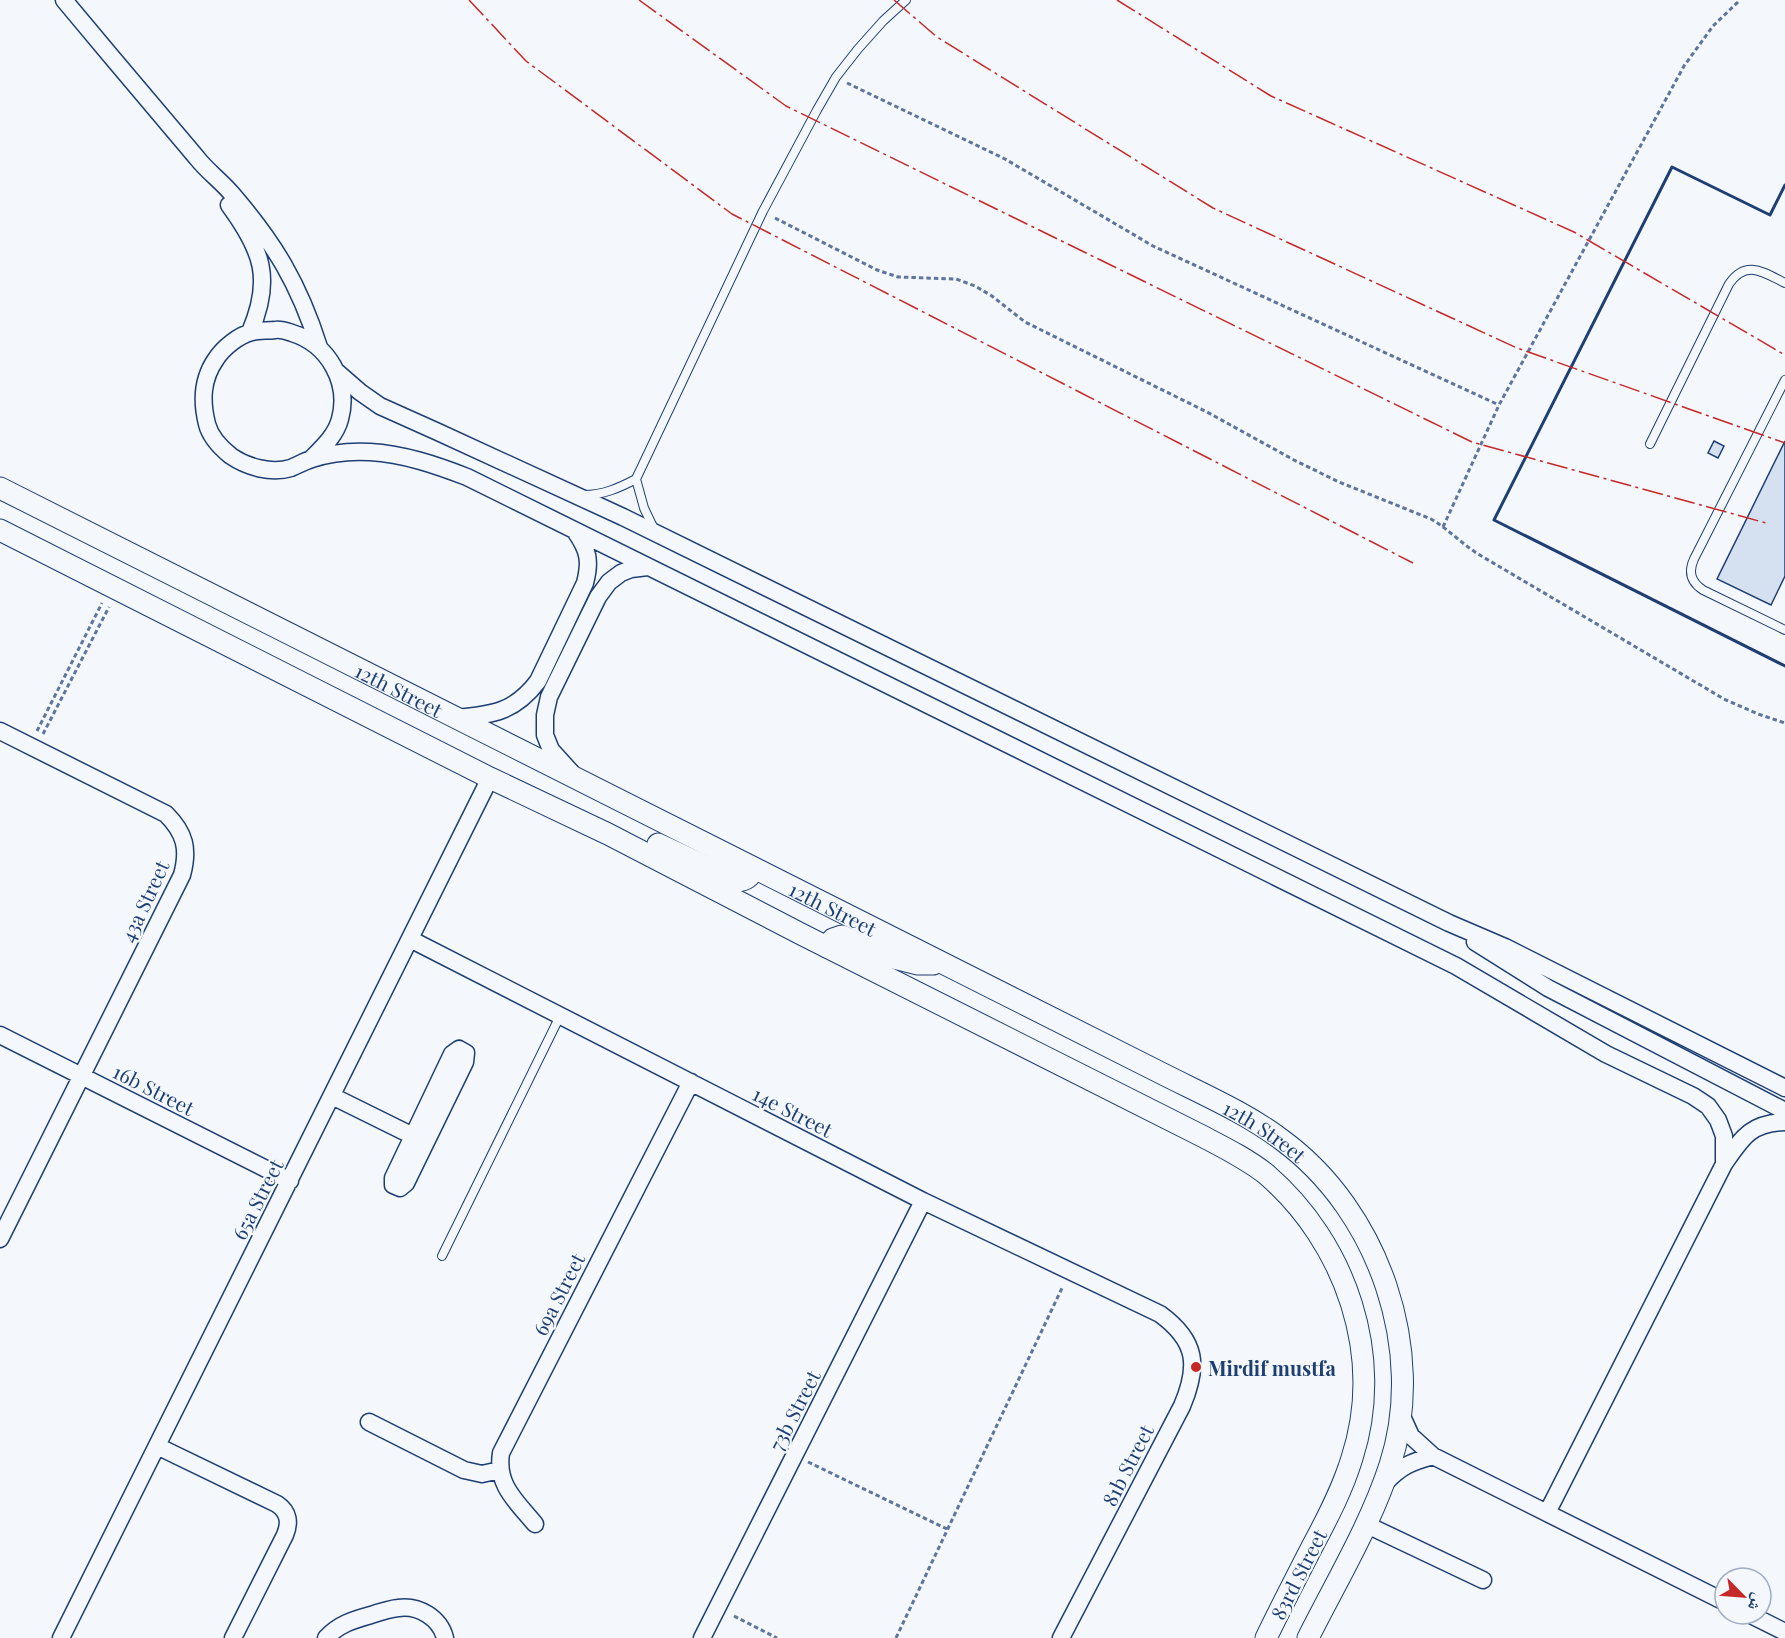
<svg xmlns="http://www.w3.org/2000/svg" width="1785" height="1638" viewBox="0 0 1785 1638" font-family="'Playfair Display','Noto Naskh Arabic',serif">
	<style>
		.building { fill: #d5e0f0; stroke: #1d3f73; stroke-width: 1.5 }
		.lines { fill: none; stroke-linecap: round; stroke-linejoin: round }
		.service-casing { stroke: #1d3f73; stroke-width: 10 }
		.minor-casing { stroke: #1d3f73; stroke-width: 19 }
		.tertiary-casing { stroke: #1d3f73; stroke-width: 23 }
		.path { stroke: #5e769c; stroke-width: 3; stroke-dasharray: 4.5 3; stroke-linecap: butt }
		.service { stroke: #f4f7fb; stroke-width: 8 }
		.minor { stroke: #f4f7fb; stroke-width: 16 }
		.tertiary { stroke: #f4f7fb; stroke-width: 21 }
		.wall { stroke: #1d3f73; stroke-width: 3 }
		.power { stroke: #c62828; stroke-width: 1.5; stroke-dasharray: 21 4.5 3 4.5; stroke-linecap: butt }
		.poi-dot { fill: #c62828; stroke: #f4f7fb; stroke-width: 2 }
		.labels { text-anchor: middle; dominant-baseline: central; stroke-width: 4.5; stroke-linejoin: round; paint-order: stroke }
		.street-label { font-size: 20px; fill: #1d3f73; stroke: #f4f7fb }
		.poi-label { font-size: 20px; font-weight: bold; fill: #1d3f73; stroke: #f4f7fb; text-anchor: start }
	</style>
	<rect width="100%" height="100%" fill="#f4f7fb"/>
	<path class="building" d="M1714,441L1724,446L1718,458L1708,453Z
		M1785,441V576L1771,605L1717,579Z"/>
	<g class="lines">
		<defs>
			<path id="service" d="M1785,380L1694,559C1688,572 1691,582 1703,590L1785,630
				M1650,444L1729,284C1746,259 1763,272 1785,283
				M636,479L644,508L654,529
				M584,495C603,495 619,488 636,479L763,211L817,110L836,77L858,49L883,21L906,0
				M442,1256L560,1016"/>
			<path id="minor" d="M64,0C108,53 152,105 197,158C207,171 221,181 232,194C275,244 299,284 319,347
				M229,205C262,250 273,279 250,332
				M337,372L360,392L380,406L438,432L623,517L1449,923L1505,947L1785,1088
				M311,459C323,447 336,435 340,419C350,382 328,344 292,333C286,331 281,329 275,330C267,331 259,330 252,332C239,335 223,348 216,359C202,379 201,400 207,424C210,436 221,448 231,456C247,467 271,474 291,468C298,465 305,461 312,459C330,453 352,451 370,452C404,454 436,465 467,477L1456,966L1606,1054L1693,1096L1708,1106L1718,1120L1724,1136V1164
				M456,718C492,715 515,712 538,681L585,583C591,560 588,550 575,531
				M0,731L166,814C185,833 189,849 182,875L0,1239
				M571,772L551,750L545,735V715L549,697L598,597L609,582L621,573L631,569L648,567
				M410,939L923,1201L1160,1314C1197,1341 1199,1366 1182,1406L1061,1638
				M1475,942L1548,988L1785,1111
				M0,1035L290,1181
				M459,1049L466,1053L465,1062L406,1183L400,1188L393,1185V1178L452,1054Z
				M332,1096L413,1136
				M1401,1414L1411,1436L1433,1456L1725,1602
				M369,1422L464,1470L482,1474L500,1470
				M157,1446L277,1504C289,1512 290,1523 285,1535L233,1638
				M1385,1483C1401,1466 1411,1462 1433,1456
				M1547,1513L1724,1164C1742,1138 1750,1123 1785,1122
				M535,1524C516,1501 496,1485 501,1453L691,1082
				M1365,1524L1483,1580
				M1749,1614L1785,1632
				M61,1638L490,778
				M326,1638C339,1624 353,1620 371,1615C380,1612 389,1609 398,1608C419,1605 440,1618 445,1638
				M702,1638L923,1201"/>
			<g id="tertiary">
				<path id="s1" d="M0,488L1159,1072C1200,1093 1245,1112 1282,1140C1379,1211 1427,1351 1390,1465C1370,1526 1336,1582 1308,1638"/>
				<path d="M0,530L490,778L608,834L803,935L1204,1137C1225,1148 1247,1159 1266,1174C1346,1243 1385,1356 1352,1458C1343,1488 1328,1517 1313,1545C1297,1576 1281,1607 1266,1638"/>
				<path d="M658,844L737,881C746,880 750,877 754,869"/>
				<path d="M827,947L833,939L842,936L894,958L918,964H933"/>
			</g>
		</defs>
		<use href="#service" class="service-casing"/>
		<use href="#minor" class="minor-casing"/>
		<use href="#tertiary" class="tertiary-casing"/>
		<path class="path" d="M847,83L1005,159L1153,246L1499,405
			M775,218L877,270L898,277L956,279L975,286L992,296L1025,322L1207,412L1294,460L1339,482L1431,519C1448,529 1461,543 1478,554L1724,699L1758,714L1785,723
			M1443,527L1499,405L1684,66L1713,26L1740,0
			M37,731L102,603
			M43,734L109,607
			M808,1462L947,1529
			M734,1616L777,1638
			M896,1638L1063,1286"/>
		<use href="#service" class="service"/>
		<use href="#minor" class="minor"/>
		<use href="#tertiary" class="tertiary"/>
		<path class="wall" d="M1785,185L1770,215L1672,167L1494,520L1785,666"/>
		<path class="power" d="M469,0L526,61L732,214L1413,563
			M639,0L786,106L1472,442L1766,523
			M894,0L937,37L1213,208L1517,348L1785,443
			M1117,0L1271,96L1574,232L1785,355"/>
	</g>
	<circle class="poi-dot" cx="1196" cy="1367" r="6"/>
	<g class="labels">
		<g class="street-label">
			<text stroke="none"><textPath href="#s1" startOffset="447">12th Street</textPath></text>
			<text transform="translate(144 901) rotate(-65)">43a Street</text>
			<text stroke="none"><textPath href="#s1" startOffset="933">12th Street</textPath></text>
			<text transform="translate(154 1089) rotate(27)">16b Street</text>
			<text transform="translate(793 1111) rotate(27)">14e Street</text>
			<text stroke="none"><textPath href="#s1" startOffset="1419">12th Street</textPath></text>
			<text transform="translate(257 1199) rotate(-63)">65a Street</text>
			<text transform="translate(558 1294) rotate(-63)">69a Street</text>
			<text transform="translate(794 1410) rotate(-63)">73b Street</text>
			<text transform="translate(1127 1465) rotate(-63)">81b Street</text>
			<text transform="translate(1298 1574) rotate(-63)">83rd Street</text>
		</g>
		<g class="poi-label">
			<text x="1208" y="1367">Mirdif mustfa</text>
		</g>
	</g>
	<g transform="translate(1743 1596) rotate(115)"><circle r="28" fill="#f4f7fb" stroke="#9eadc5" stroke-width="1.5"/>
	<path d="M0-4.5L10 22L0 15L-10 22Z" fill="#c62828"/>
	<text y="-9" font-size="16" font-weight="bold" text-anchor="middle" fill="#1d3f73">ش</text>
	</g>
</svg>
